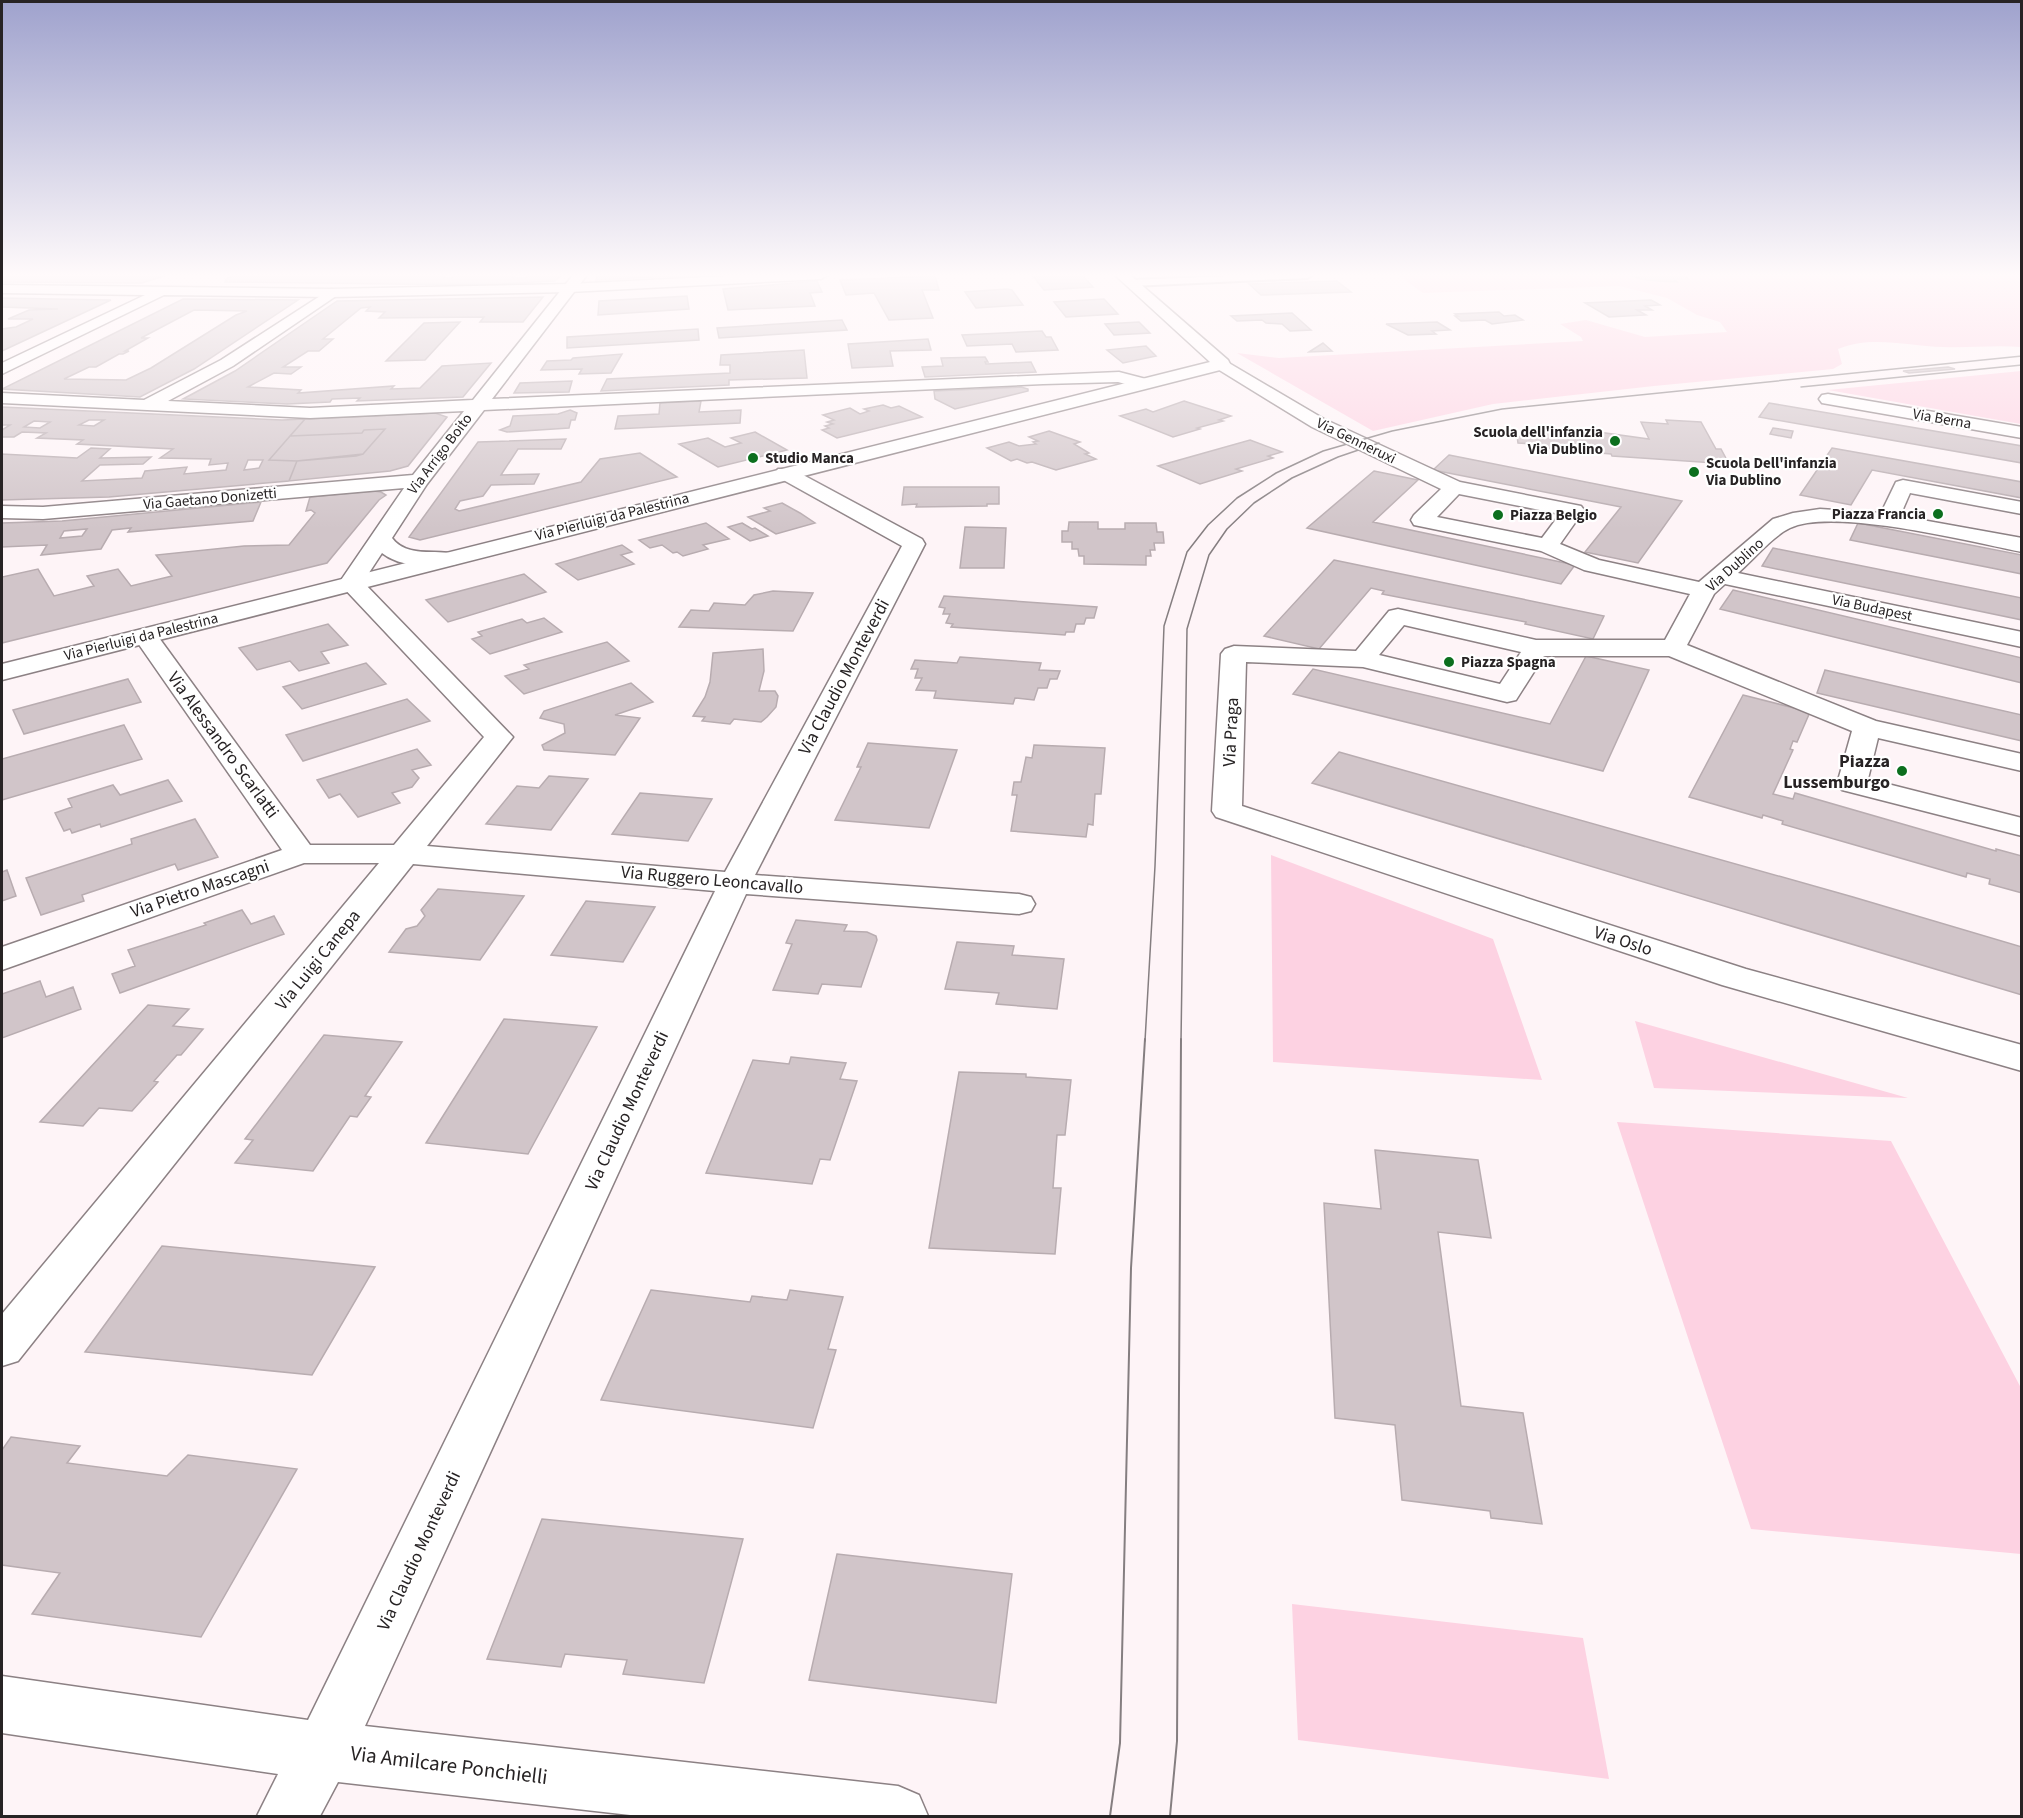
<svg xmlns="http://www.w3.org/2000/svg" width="2023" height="1818" viewBox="0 0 2023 1818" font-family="'Source Sans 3',sans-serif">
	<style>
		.green { fill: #fdd2e2 }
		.building { fill: #d1c5c9; stroke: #b8acb0; stroke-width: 1.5; fill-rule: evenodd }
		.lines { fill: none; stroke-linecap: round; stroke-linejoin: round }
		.lane-casing { stroke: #8c8184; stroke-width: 4 }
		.street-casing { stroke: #8c8184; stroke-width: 3 }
		.secondary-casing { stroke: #8c8184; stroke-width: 3 }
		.lane { fill: #fff; fill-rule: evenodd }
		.street { fill: #fff; fill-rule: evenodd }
		.secondary { fill: #fff; fill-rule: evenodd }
		.tram-far1 { stroke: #857e80; stroke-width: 1.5 }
		.tram { stroke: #857e80; stroke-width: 2 }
		.poi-dot { fill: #0c6f1e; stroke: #fff; stroke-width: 2 }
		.labels { text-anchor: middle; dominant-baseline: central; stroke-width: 4.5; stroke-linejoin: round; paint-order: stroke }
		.far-street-label { font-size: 15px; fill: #272324; stroke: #fff }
		.far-poi-label { font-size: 15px; font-weight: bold; fill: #272324; stroke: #fff; text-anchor: start }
		.street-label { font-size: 18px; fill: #272324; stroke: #fff }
		.poi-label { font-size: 18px; font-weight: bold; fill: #272324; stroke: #fff; text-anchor: end }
		.near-street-label { font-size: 21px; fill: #272324; stroke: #fff }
	</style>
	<rect width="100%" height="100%" fill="#fef4f7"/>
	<path class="green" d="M1398,275H2021V347C1995,345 1969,348 1943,347C1908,346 1871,335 1838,349L1842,364L1833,369L1654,386L1493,404L1373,431L1237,353L1279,358L1583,341L1581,337L1560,324L1586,320L1645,337L1727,332L1720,322L1697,315L1667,298L1620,286L1423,293Z
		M2021,371V424L1828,390Z
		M1271,855L1493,939L1542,1080L1273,1062Z
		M1635,1021L1908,1098L1654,1088Z
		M1617,1122L1891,1141L2021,1388V1554L1751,1529Z
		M1292,1604L1583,1638L1609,1779L1298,1740Z"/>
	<path class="building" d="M2,275H167L142,283L3,282Z
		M234,275H370L367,276H445L443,278H451L456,275H514L513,278H525L528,275H561L555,281L481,285L225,282L226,279Z
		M597,275H693L596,280Z
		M1082,275L1093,287L1044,290L1033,276Z
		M1630,275H1684L1688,279H1674L1677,282L1658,281L1641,279Z
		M935,276L939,290H922L933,318L889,320L874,293L846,295L840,280Z
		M817,281L822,292L810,293L815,306L728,310L723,289Z
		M1337,281L1351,292L1261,295L1249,284Z
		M1007,289L1012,290L1023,305L976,308L965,292Z
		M687,296L689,309L598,315L599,301Z
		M543,297L523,322H480L484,317L379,318L385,312L366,311L370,307L361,308L323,339H333L319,351H308L283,367H301L291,374L274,373L248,387L301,390L298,393L394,386L391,389L420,388L442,366L491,363L463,397L357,401L360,398L332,399L330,402L287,404L183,399L235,371L337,301Z
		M2,298L110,300H111L2,351V329L16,327L33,319H8L29,310L58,309L2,307Z
		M183,299L298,300L194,369L140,397L2,389ZM194,310L247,311L236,315L151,368L126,380L64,379L89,367H96L119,354H123L129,351H125L148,338H141Z
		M1104,299L1118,314L1066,317L1054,302Z
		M1651,300L1660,305L1645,306L1652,310H1637L1646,315L1609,317L1585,303Z
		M1499,312L1504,316L1515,315L1523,320L1492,324L1485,320L1461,321L1455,316H1458L1455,314Z
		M1292,313L1311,330L1290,331L1282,324L1266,323L1262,320L1237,321L1231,316Z
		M842,320L847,330L719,338L717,328Z
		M460,322L425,360L386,361L424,323Z
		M1139,322L1150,333L1114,335L1105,324Z
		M1437,322L1450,330L1432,331L1436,334L1408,335L1386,324Z
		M698,329L699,340L567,348V337Z
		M1042,331L1046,337H1051L1058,350L1016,352L1012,344L967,346L962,335Z
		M928,339L931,350L890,351L893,366L852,368L848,344Z
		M1323,343L1332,351L1309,352Z
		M1146,346L1156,356L1123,363L1107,350Z
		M804,350L807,378L729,380V385L601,391L607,379L730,373V365H720L721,355Z
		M622,354L611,373L579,374L582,369L541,370L547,361L571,360L573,358Z
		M985,357L988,362H985L986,364L1031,362L1036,372L925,377L922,367L943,366L941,358Z
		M1948,367L1955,369L1909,373L1903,371Z
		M572,381L569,392L514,393L520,383Z
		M1021,387L1028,389V391L955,409L935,399L934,391Z
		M701,401L699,412L741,410L740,423L615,429L618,416L659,414L660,403Z
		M1184,401L1231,416L1219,420L1223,421L1197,428L1200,429L1173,437L1120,416L1146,409L1153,412Z
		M1769,403L2022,446V463L1759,417Z
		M883,405L891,408L899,406L922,417L837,438L822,430L829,428L825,426L833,424L827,422L834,420L823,415L850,408L860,414L869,411L864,409Z
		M2,407L282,420L305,419L269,460L297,461L289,481L109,497L2,500V454L77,458L91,448L110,449L100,458L151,457L143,464L100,465L82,481L142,478L145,471L187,467L184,474L226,470L228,463L209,465L211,459L160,458L173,449L77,444L83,440L37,438L46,433L22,432L14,437H2V430L10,425H2ZM89,420H104L94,426L79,425ZM34,421L50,422L40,428L24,427ZM248,460H263L259,468L244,470Z
		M570,410L577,413L575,420H571L569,428L507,432L500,430L510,426L513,416L558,414Z
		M435,413L447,417L408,466L390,471L289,481L297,461L363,454L385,429L364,430L362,433L290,436L305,419Z
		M1666,420L1701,422L1716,449H1721L1729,464L1612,456L1611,454L1545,448L1544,445L1518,443L1517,436L1542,438L1536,430L1578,432L1579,437L1601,438L1598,432L1649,439L1641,422L1668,424Z
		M1773,428L1793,431L1791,438L1770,434Z
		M385,429L363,454L356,456L297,461L269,460L290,436L362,433L364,430Z
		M1049,431L1080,442L1074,444L1089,453L1085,454L1096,459L1056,470L1032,462L1027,463L1017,459L1011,461L987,448L1009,442L1019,446L1036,444L1033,442L1038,441L1029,437Z
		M755,432L787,450L718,467L679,444L708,438L725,447L741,443L731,438Z
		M566,439L561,449H518L501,475L539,474L534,484L491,485L483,496L460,501L455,509L459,511L581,482L600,459L640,453L677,477L420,540L409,537L478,442Z
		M1250,440L1282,452L1268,456L1273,458L1236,469L1242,471L1200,484L1158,466Z
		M1832,448L2022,482V498L1872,470L1851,505L1800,495Z
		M1449,455L1682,501L1638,563L1585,552L1621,507L1433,470Z
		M1374,471L1418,480L1373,522L1575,565L1561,584L1307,528Z
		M904,487H999V504H987V506L916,507L917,504L902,505Z
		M373,491L381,492L386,495L379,500L327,563L2,643V577L38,569L54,596L94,586L87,576L118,569L131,586L172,576L156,555L244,546L289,545L315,513L311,510L306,511L310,497Z
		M261,502L253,521L128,532L131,528L112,530L101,549L41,555L47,545L2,547V523L62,521ZM87,529L82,536L60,538L64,531Z
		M782,503L800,513L815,523L776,534L748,517L770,511L764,508Z
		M1069,522H1098V529H1125V523H1156L1157,532H1163L1164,543H1154L1155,550H1150L1151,556H1146V565L1084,564V556H1079L1078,549H1072V542H1062V531H1068Z
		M706,523L729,539L703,545L708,549L683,556L677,552L673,553L662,545L650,548L639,540Z
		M742,523L752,529L755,528L768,536L750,541L728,527Z
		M1858,523L2022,555V574L1850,540Z
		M965,527L1006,528L1004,568H960Z
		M622,545L632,552L621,555L634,564L578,580L556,564Z
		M1773,548L2022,598V620L1762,566Z
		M1334,560L1604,616L1593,639L1525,624L1526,622L1382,594L1384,591L1371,588L1319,649L1264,636Z
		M524,574L546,592L448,622L426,600Z
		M1733,590L2022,658V683L1720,609Z
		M773,591L813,593L793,631L679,627L691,610L709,611L714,603L745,605L754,595Z
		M944,596L1097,607L1094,618H1086L1084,624H1076L1074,632H1066L1065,635L951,627L953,624L946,623L950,614H943L945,608L939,607Z
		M544,618L562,632L490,654L472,639L482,636L478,632L522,619L527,623Z
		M328,624L348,645L321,652L329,663L299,671L290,661L257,670L239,648Z
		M607,642L629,661L524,694L505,676L529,669L524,665Z
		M763,649L764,671L759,691H775L778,696L776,707L767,717L761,722L734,719L730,724L702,721L705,717L693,716L705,697L710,682L713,653Z
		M1586,656L1649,670L1603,771L1293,694L1313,669L1550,724Z
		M960,657L1041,663L1039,670L1060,671L1057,679H1050L1047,688H1038L1034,700L1015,698L1013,704L934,698L936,691L916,690L922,678H915L918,669H911L915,660L957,663Z
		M366,663L386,684L302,709L283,687Z
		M1825,670L2022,715V741L1817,693Z
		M128,679L141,702L24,734L13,710Z
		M631,683L653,702L615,715L640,718L615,755L544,750L542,745L565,733L564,724L540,718L544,711Z
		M1743,695L1810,712L1797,742L1793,741L1790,749L1793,750L1773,794L1793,799L1795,793L1996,851V849L2022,856V893L1989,884L1990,879L1967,873L1966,877L1782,824L1783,821L1763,815L1762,818L1689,797Z
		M407,699L430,721L303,761L286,735Z
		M124,725L142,759L2,800V759Z
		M868,743L957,750L929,828L835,820L861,767H857Z
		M1034,745L1105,748L1101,794H1095L1093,825L1088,824L1086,837L1011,831L1017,795H1012L1014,782H1021L1026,757L1032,758Z
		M417,749L431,765L412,770L419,778L412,787L392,793L400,803L358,817L340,794L329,798L317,780Z
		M1339,752L1853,897L2022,947V995L1312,783Z
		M549,776L588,779L551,830L486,824L517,786L539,788Z
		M168,780L182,801L101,827L100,824L72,833L70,829L64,831L55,813L72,807L68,799L113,785L120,795Z
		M640,793L712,799L688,841L612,834Z
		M195,819L218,857L178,870L175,864L82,895L84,901L41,915L26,878L132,844L131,839Z
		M7,870L16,896L2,901V872Z
		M438,889L524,896L480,960L389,952L406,929L417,926L425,916L421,910Z
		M586,901L655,907L623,962L551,955Z
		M242,910L251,924L274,916L284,934L120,993L112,974L135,966L128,950L206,925L204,923Z
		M796,920L847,925L844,931L867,932L876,936L877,940L861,987L822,984L818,994L773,990L792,944L786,943Z
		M957,942L1014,946L1012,955L1064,959L1057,1009L996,1004L999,993L945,989Z
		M40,981L46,997L73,987L81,1009L2,1038V994Z
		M148,1005L189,1009L173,1026L203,1029L181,1055H177L154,1081L158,1082L132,1111L99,1108L83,1126L40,1122Z
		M504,1019L597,1027L528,1154L426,1143Z
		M324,1035L402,1042L365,1096L371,1097L357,1117L350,1116L313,1171L235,1163L253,1140L245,1139Z
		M791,1057L846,1063L840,1079L857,1081L830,1160L820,1159L812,1184L706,1173L753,1060L789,1064Z
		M959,1072L1026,1074V1077L1071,1080L1065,1135H1057L1053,1188H1061L1055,1254L929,1248Z
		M1375,1150L1478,1160L1491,1238L1438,1232L1461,1406L1523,1413L1542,1524L1491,1518L1490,1511L1402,1500L1395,1425L1335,1418L1324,1203L1381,1209Z
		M162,1246L375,1267L312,1375L85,1352Z
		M651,1290L750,1302L752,1296L787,1300L790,1290L843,1297L828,1349L836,1350L813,1428L601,1400Z
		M11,1437L80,1446L67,1463L167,1476L188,1455L297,1469L201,1637L32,1614L60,1573L2,1565V1450Z
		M542,1519L743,1539L704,1683L623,1674L627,1660L565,1654L561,1667L487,1659Z
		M837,1554L1012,1574L996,1703L809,1680Z"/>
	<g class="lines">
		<defs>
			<path id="lane" d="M1255,275H1312L1307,278L1132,286L1127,283L1132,280Z"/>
			<path id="street" d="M573,275H587L492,399L1119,372L1146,379L1149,383L1146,387L1140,388L1118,382L1043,384L484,410L427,484L392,538C407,558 435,549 456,554L459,559L456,564C435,569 399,567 382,553L363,582L513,737L427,846L725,872L902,546L778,477L775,473L778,469H792L922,539L925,544L755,875L1019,894L1031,897L1035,904L1031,911L1019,914L746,894L365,1726L898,1786L919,1795L928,1816H639L338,1782L320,1816H257L278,1774L2,1733V1676L308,1720L715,891L413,864L18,1361L2,1366V1314L379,863H304L2,970V947L282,850L133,636L136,631L145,629L154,631L310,845H394L484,737L339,583L404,488L43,519L2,518V506L43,507L413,475L464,411L310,418L2,403V393L144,400L221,360L331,289L336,290L338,293L336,296L233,366L168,401L310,408L473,400Z
				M1222,359L1324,419L1460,482L1581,506L1584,510L1560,544L1599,560L1699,582L1773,519L1793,513L1820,509L1881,513L1896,482L1903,480L2022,502V514L1910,493L1900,516L2022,538V552C1973,542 1832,507 1790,528C1773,536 1753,560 1738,573L2022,632V647L1725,584L1714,594L1687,645L1876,721L2022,754V771L1878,738L1868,779L2022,818V836L1842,790L1837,784L1852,731L1669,656H1544L1516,700L1507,702L1363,667L1246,662L1242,806L1746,969L2022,1045V1071L1722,985L1216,817L1212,811L1221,654L1225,649L1234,646L1356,651L1389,611L1398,609L1536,640H1665L1690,594L1584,570L1541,551L1414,525L1411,520L1414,515L1441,489L1312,427L1216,368L1214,364ZM1459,494L1560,514L1542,538L1437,517ZM1404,625L1521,652L1500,684L1379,655Z
				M1828,394L2022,427V438L1822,403L1819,399L1822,395Z"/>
			<path id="secondary" d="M749,275H828L821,279L569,292L331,297L164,295L2,374V363L145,295L2,293V285L331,289L569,284Z
				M1115,275H1130L1228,360L1230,364L1228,368L2,680V664L1210,362Z"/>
		</defs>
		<use href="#lane" class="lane-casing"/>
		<use href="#street" class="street-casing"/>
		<use href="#secondary" class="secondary-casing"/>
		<use href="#lane" class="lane"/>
		<use href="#street" class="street"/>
		<use href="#secondary" class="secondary"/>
		<path class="tram-far1" d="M1801,387L2022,365
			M1145,1041L1155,866L1164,626L1187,552L1208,525L1237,498L1276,473L1323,451L1392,431L1502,409L2022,356
			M1181,1041L1187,629L1209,555L1227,529L1254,503L1292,478L1338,457L1379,443"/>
		<path class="tram" d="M1110,1816L1120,1743L1131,1268L1145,1039
			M1170,1816L1177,1741L1181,1039"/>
	</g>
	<linearGradient id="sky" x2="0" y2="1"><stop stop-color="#9fa2cd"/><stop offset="0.52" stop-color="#fffafb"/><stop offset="1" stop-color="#fffafb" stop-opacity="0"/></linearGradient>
	<rect width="2023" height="529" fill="url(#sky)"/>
	<g class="poi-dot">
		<circle cx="1615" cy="441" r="6"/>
		<circle cx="753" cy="458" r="6"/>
		<circle cx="1694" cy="472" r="6"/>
		<circle cx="1938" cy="514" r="6"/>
		<circle cx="1498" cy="515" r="6"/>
		<circle cx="1449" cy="662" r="6"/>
		<circle cx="1902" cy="771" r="6"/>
	</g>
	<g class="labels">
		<g class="far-street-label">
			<text transform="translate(1942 419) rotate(10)">Via Berna</text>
			<text transform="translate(1356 441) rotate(26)">Via Genneruxi</text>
			<text transform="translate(440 454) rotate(-53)">Via Arrigo Boito</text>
			<text transform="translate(210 499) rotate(-5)">Via Gaetano Donizetti</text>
			<text transform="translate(612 517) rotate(-14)">Via Pierluigi da Palestrina</text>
			<text transform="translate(1735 565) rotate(-42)">Via Dublino</text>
			<text transform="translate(1872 608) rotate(12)">Via Budapest</text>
			<text transform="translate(141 637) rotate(-14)">Via Pierluigi da Palestrina</text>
		</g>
		<g class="far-poi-label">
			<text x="1603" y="432" text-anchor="end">Scuola dell'infanzia<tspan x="1603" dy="17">Via Dublino</tspan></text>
			<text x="765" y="458">Studio Manca</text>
			<text x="1706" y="463">Scuola Dell'infanzia<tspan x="1706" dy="17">Via Dublino</tspan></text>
			<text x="1926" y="514" text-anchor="end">Piazza Francia</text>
			<text x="1510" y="515">Piazza Belgio</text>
			<text x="1461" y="662">Piazza Spagna</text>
		</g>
		<g class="street-label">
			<text transform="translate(844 677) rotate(-62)">Via Claudio Monteverdi</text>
			<text transform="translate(1231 732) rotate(-87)">Via Praga</text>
			<text transform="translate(223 745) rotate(54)">Via Alessandro Scarlatti</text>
			<text transform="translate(712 880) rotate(5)">Via Ruggero Leoncavallo</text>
			<text transform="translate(200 889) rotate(-19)">Via Pietro Mascagni</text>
			<text transform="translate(1623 941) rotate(18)">Via Oslo</text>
			<text transform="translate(318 960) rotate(-51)">Via Luigi Canepa</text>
			<text transform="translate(627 1111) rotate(-65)">Via Claudio Monteverdi</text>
			<text transform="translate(419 1551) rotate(-65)">Via Claudio Monteverdi</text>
		</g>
		<g class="poi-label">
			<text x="1890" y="761">Piazza<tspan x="1890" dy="21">Lussemburgo</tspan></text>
		</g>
		<g class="near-street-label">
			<text transform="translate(449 1765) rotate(7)">Via Amilcare Ponchielli</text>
		</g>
	</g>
	<rect width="2023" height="1818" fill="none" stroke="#272324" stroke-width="6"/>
</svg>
